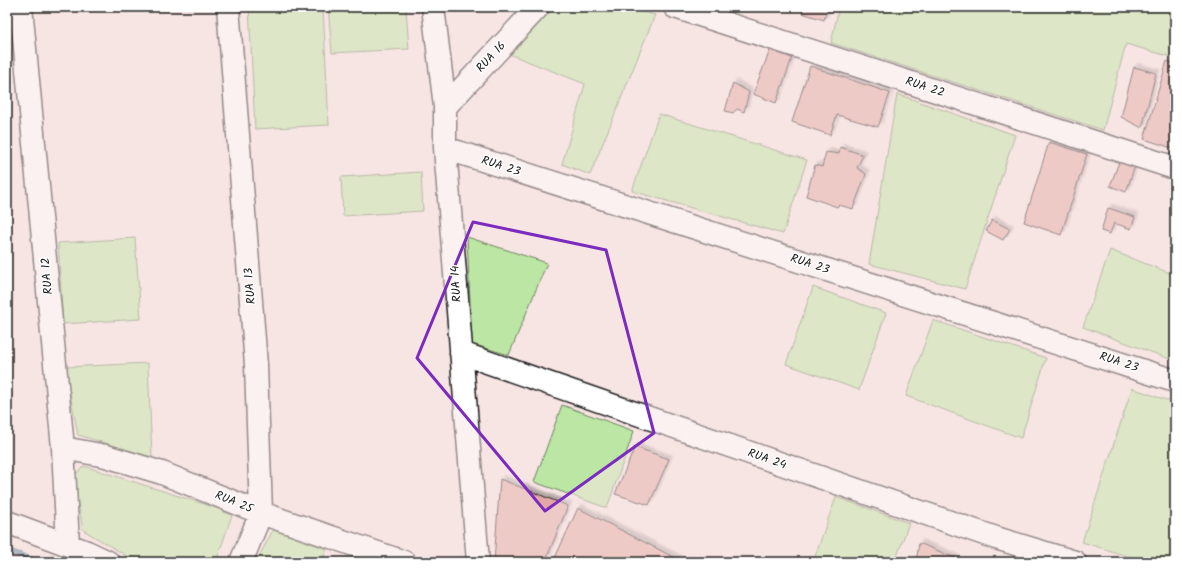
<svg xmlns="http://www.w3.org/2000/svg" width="1182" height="569" viewBox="0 0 1182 569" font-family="Kalam,sans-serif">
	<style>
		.green { fill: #bce6a3; stroke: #6c8160 }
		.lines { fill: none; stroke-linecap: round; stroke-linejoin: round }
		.stream { stroke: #578191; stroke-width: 5.5 }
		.building { fill: #e3a8a5; stroke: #1c1c1c; filter: url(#shadow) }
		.street-casing { stroke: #1c1c1c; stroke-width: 25 }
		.street { stroke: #fff; stroke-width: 22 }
		.marked { fill: none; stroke: #7b2cbf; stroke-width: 3; stroke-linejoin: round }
		.labels { text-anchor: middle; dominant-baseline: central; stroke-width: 3; stroke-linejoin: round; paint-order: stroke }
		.street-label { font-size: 12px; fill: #1c1c1c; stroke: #fff }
	</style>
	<defs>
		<filter id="shadow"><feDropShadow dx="3.5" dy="-3.5" stdDeviation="1" flood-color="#0004"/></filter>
	</defs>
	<rect width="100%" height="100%" fill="#f7e5e4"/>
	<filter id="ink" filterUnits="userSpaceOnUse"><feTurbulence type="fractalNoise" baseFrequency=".025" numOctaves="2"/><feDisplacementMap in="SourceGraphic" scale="8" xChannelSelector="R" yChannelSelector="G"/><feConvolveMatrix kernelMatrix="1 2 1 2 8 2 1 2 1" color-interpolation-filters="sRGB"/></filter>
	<g filter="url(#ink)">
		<path class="green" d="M249,7H323L329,125L255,129Z
			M328,7H406L409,49L332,53Z
			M553,7H625L655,15L590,175L562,164L585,84L509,54Z
			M839,7H1175V44L1171,57L1126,44L1103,130L831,43Z
			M897,94L1015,135L965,289L869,264Z
			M659,114L807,160L783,234L632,191Z
			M421,172L423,211L343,216L341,177Z
			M467,237L547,263L509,355L472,344Z
			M135,238L141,319L63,324L58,243Z
			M1110,250L1175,275V361L1083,327Z
			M813,287L886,313L859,390L786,364Z
			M933,320L1046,358L1021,438L906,396Z
			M148,363L152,457L78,435L65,367Z
			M1132,388L1175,403V562H1146L1082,542Z
			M562,405L634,431L607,508L534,482Z
			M84,466L223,510L224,512L232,515L216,562H137L83,530L73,477Z
			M836,497L909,523L895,562H813Z
			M273,530L327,549L322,562H256Z"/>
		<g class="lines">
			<path class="stream" d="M7,550L40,562"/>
		</g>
		<path class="building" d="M804,7H828L824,20L802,13Z
			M770,50L792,58L776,103L753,94Z
			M1167,61L1175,64V149L1144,139Z
			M810,66L890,93L878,127L837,115L830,135L792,122Z
			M1134,67L1156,73L1142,128L1121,117Z
			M733,83L749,92L744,112L737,109L733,113L725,111Z
			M1049,142L1087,154L1061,235L1024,222Z
			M840,147L863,155L857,168L866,174L853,209L839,205L837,207L806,196L815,165L822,167L826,152L839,154Z
			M1122,154L1137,160L1126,192L1110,186Z
			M1108,208L1135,217L1131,229L1114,223L1110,234L1101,231Z
			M992,220L1010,229L1003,240L986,231Z
			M635,447L669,459L649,505L615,494Z
			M500,479L568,506L545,562H494Z
			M578,508L683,562H553Z
			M919,543L955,558L953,562H916Z"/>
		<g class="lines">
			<defs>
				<path id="street" d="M21,7L63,448L68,545
					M228,7L256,365L261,513L241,562
					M433,7L445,107V148L478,562
					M675,7L1175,168
					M445,107L538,7
					M445,148L1175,381
					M461,353L996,538L1075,562
					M63,448L106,456L162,473L261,513L404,562
					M7,522L87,552L108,562"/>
			</defs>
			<use href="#street" class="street-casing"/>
			<use href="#street" class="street"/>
		</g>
	</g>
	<path d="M0 0H1182V569H0ZM473,222L606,250L654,433L545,511L417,358Z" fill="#f7e5e4" fill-opacity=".55" fill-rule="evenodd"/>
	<path class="marked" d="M473,222L606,250L654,433L545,511L417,358Z"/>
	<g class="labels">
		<g class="street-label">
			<text transform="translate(491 57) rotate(-47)">RUA 16</text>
			<text transform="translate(925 87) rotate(18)">RUA 22</text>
			<text transform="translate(501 166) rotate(18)">RUA 23</text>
			<text transform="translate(810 264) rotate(18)">RUA 23</text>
			<text transform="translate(47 276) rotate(-95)">RUA 12</text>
			<text transform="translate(456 284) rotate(-94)">RUA 14</text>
			<text transform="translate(250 286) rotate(-95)">RUA 13</text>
			<text transform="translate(1119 362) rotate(18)">RUA 23</text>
			<text transform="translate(767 459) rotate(19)">RUA 24</text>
			<text transform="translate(234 502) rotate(22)">RUA 25</text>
		</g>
	</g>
	<rect width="1182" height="569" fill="none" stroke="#fff" stroke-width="24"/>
	<rect x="12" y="12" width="1158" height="545" fill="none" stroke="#1c1c1c" stroke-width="1.5" filter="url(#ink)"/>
</svg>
